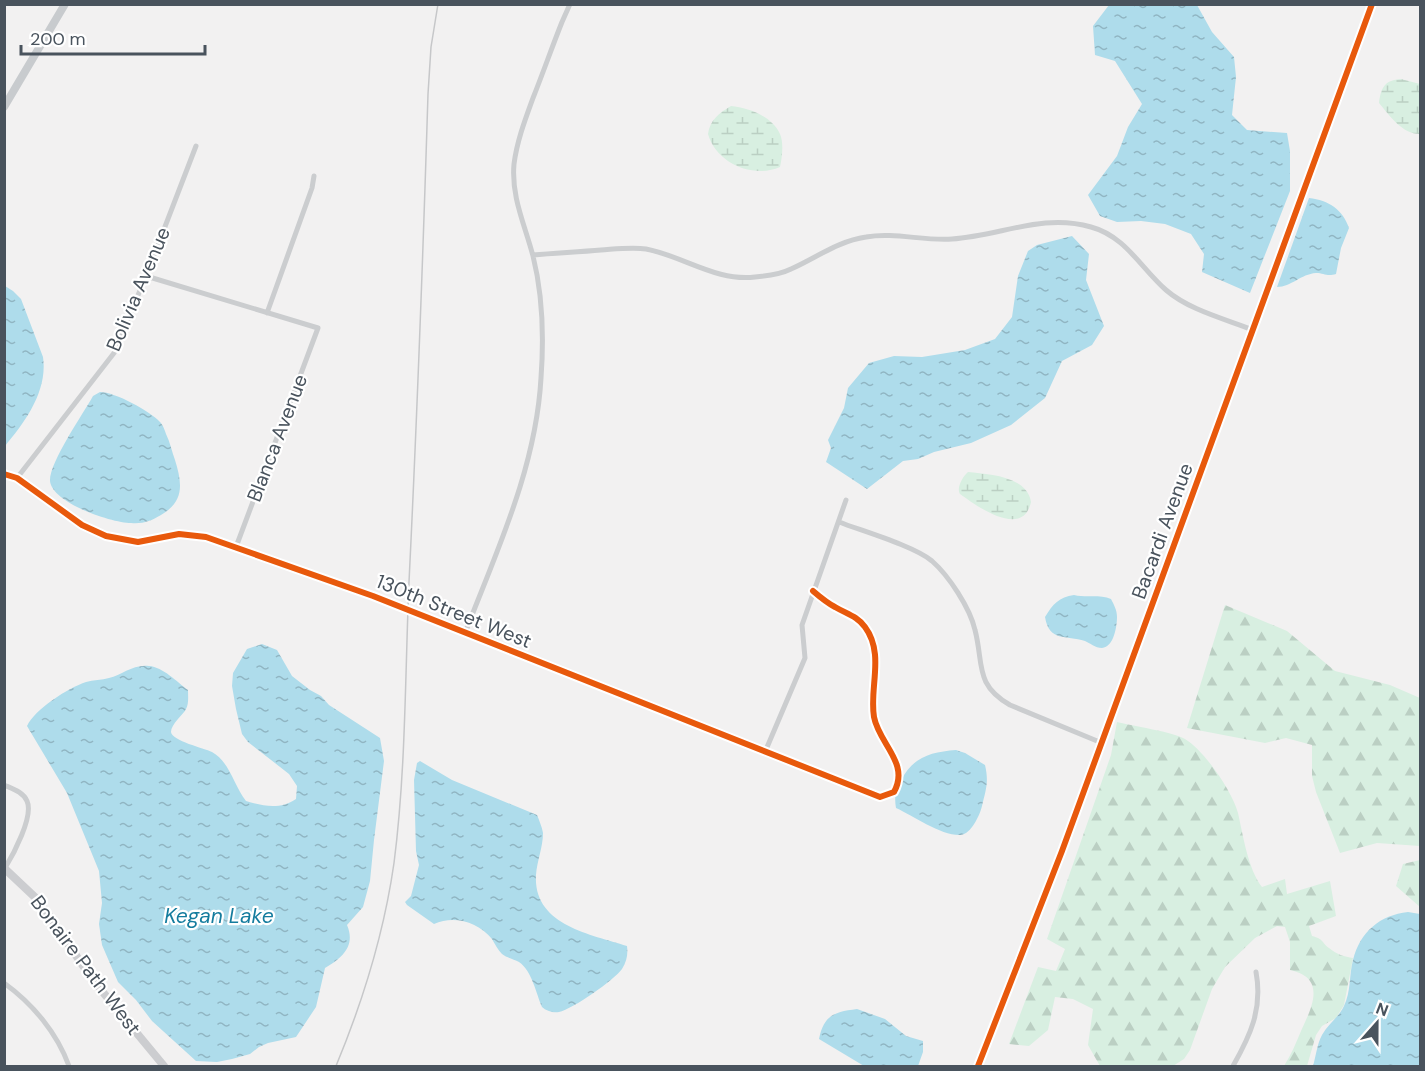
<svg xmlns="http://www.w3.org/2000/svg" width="1425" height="1071" viewBox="0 0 1425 1071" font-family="'DM Sans',sans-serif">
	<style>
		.forest { fill: url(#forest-firs) }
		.wetland { fill: url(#wetland-marsh) }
		.water { fill: url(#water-ripples) }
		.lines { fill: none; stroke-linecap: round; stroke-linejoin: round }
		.street { stroke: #cbcdcf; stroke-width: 5 }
		.secondary { stroke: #cccdd0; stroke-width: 8 }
		.primary { stroke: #c8cbce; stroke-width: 8 }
		.rail { stroke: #c6c7c9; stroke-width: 1.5 }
		.cycleway-casing { stroke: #fff; stroke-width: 10 }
		.cycleway { stroke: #e8590c; stroke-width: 6 }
		.labels { text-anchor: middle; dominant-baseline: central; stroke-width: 4.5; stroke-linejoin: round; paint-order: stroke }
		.street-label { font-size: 20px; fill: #49535d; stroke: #fff }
		.water-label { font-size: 21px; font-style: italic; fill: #147c9e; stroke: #fff }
	</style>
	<defs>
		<pattern id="forest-firs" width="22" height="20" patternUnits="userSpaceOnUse" patternTransform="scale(1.5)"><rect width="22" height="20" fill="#d8efe1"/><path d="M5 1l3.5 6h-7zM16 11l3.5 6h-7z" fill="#bbcfc3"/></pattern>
		<pattern id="wetland-marsh" width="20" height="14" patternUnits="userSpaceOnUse" patternTransform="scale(1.5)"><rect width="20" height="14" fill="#d8efe1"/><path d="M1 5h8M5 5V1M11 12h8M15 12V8" fill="none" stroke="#bbcfc3"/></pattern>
		<pattern id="water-ripples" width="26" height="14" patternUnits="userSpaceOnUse" patternTransform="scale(1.5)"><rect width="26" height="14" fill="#aedceb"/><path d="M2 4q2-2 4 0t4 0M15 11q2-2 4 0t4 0" fill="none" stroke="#90b5c2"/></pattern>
	</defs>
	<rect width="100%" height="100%" fill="#f2f1f1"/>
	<path class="forest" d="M1225,605L1287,631L1335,671L1390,685L1420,698V846L1377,843L1340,853L1316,792L1312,776V745L1286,738L1265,743L1187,728Z
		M1117,722C1132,726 1174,732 1185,739C1204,750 1232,791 1238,813C1243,835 1248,869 1262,887L1285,879L1287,894L1330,881L1336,916L1309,926L1312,936C1324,939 1321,942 1329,948C1336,954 1345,957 1353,958L1344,1005L1336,1018L1322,1026L1316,1035L1307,1066H1284C1291,1055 1296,1043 1301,1031C1312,1007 1327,978 1290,970V942L1285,927L1277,926L1255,938L1225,967L1212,989L1190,1050L1184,1059L1173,1066H1100L1088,1045L1093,1009L1073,999L1055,997L1048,1030L1029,1046L1009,1044L1038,967L1056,971L1065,949L1047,939L1111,755Z
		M1420,860V907L1396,886L1403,864Z"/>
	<path class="wetland" d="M1401,79L1420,84V134C1402,134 1390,116 1379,103C1381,87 1385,80 1401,79Z
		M731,106C749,108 772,116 780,134C784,143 782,158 780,167C753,179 716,163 708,134C710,120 719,113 731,106Z
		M968,472C988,474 1027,476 1031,502C1023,539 978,507 960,494C956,488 963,476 968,472Z"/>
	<path class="water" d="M1109,5H1197L1212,32L1234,57L1236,77L1232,115L1247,130L1287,133L1290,151V191L1250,293L1202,272L1204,254L1191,234L1165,224L1141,221L1117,222L1100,216L1088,195L1117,156L1128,127L1142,104L1115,61L1095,55L1093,26Z
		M1309,198C1329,200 1343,210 1349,228L1341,248L1336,274C1327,277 1324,273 1316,273C1301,274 1291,287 1277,287Z
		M1072,236L1089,254L1086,280L1104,326L1092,345L1062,361L1045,398L1011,425L971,443L934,452L918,459L903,461L867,489L826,462L831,448L828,440L844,408L848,388L869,363L894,356L922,357L965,350L995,339L1012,317L1018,276L1028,251L1037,245Z
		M5,286L13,291L21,299L43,357C48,391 25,422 5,446Z
		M100,392C115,392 150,411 160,422C163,425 165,431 166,434C170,442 172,452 175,460C182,483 185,501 161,515C151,521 143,524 131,523C112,523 52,503 50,481C49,463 83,414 93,396Z
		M1074,595C1086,598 1100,594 1111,599C1114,605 1117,610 1117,617C1117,626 1114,647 1102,648C1095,648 1090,643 1085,641C1066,635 1049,642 1045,617C1053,604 1059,597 1074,595Z
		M262,644L277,650L292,676L310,690L321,696L329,705L380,738L384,761L374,840L370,881L363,907L347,925C356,946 342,958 325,968L316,1007L296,1037L268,1043L259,1047L250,1054L232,1059L217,1062L196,1061L152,1021L136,1000L118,982L102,945L99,924L102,903L99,871L67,793L27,726C35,709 68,688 86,682C93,680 102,680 109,678C122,675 133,664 149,666C163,667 177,682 188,690C188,696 189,704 186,709C183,715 171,724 171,732C172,741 204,748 212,752C230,762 234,786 246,801C263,806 280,810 296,799L297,786L289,774L248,742L242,734L236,709L232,686L233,673L247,649Z
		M956,750L965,753L985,765C989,782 986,789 982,806C980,815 971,834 961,835C941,836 914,816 896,808C894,796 896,791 901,781C912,757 931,752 956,750Z
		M420,761L452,780L537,815C539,820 542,827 543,833C543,847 537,861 536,875C533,925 590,934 627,946C628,954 627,961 622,969C614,980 573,1009 559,1012C553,1013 546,1011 542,1007C536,993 532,971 519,962C514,959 507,958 502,954C498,950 495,944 492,939C478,922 454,915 434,924L407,905L405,902L411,896L419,865L416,851L414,780L417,763Z
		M1408,912L1420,914V1066H1313C1316,1056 1317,1044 1322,1035C1328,1024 1339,1017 1344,1006C1351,992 1349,975 1353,960C1360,932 1380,915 1408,912Z
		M857,1009L885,1019L906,1036L923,1041V1052L918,1066H864L819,1039C824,1015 834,1012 857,1009Z"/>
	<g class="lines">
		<path class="street" d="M533,255C556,253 578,252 601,250C616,249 632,247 646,249C683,256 717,282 755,277C767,276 781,274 791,269C816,258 838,241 866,237C894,232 923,241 952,239C1000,236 1042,213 1091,227C1125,236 1141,268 1166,290C1189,310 1225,319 1253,330
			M146,276L318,328L236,547
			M267,313L312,188L314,176
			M4,474L17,478L82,525L106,536L138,542L179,534L206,537L373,596L880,797L894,792C910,763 879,744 874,717C869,688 885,654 865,627C857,616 847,614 835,607C827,603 820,597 813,591
			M17,478L114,353L146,276L196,146
			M839,522C862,531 914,546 932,561C949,576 970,608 975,630C984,664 974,684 1010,705L1102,743L1372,4
			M465,633C497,550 536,468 541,378C544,337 543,296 533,256C525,225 511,197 514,164C517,141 525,120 533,98C543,73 552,47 562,22L570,4
			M765,752L805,658L802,625L846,500
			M4,785C13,789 23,792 27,801C34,816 13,855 5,868
			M4,983C33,1004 57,1033 69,1066
			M1233,1066C1250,1036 1263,1009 1256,972"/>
		<path class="secondary" d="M4,868L39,901L92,979L164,1066
			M978,1066L1055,869L1102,743"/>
		<path class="primary" d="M4,107L65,4"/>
		<path class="rail" d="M336,1066C363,1001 384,933 394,863C406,770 405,675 409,582C417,419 423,256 428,94L431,47L438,4"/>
		<defs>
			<path id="cycleway" d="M4,474L17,478L82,525L106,536L138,542L179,534L206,537L373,596L880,797L894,792C910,763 879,744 874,717C869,688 885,654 865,627C857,616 847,614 835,607C827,603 820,597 813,591
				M978,1066L1062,851L1372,4"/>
		</defs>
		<use href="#cycleway" class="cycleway-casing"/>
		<use href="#cycleway" class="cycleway"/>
	</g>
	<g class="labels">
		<g class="street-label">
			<text transform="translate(138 289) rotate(-67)">Bolivia Avenue</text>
			<text transform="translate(277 438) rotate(-69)">Blanca Avenue</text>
			<text transform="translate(1162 531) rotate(-70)">Bacardi Avenue</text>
			<text transform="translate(454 611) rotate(22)">130th Street West</text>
			<text transform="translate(86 965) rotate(53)">Bonaire Path West</text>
		</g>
		<g class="water-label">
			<text x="219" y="916">Kegan Lake</text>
		</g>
	</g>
	<rect width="1425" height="1071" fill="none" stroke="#49535d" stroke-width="12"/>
	<g transform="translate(1377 1023) rotate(21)" stroke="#ffffff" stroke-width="4.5" paint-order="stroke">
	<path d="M0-4.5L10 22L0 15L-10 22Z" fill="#49535d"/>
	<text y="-9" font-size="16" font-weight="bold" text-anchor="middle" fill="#49535d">N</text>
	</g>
	<path d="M21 45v9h184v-9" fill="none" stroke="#49535d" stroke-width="3"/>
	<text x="30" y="45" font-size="18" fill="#49535d" stroke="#ffffff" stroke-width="4.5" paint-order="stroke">200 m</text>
</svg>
